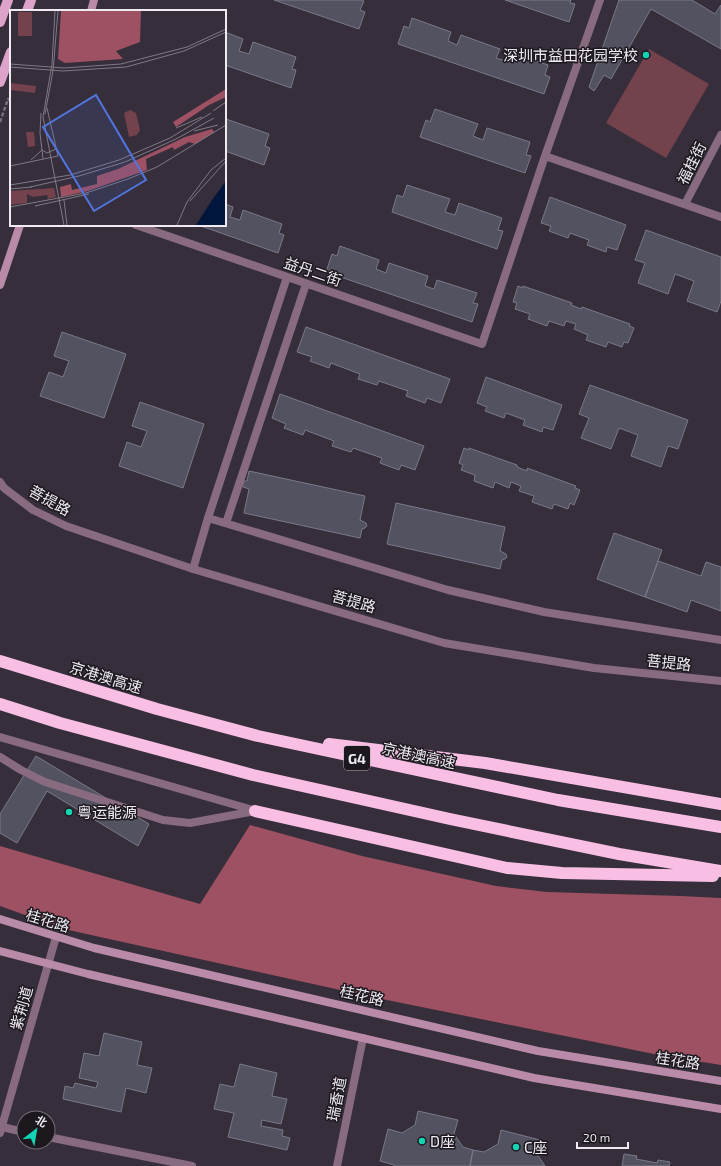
<svg xmlns="http://www.w3.org/2000/svg" width="721" height="1166" viewBox="0 0 721 1166" font-family="'Exo 2','Noto Sans SC',sans-serif">
	<style>
		.green { fill: #73424c }
		.forest { fill: #9d5162 }
		.building { fill: #525260; stroke: #797989 }
		.lines { fill: none; stroke-linecap: round; stroke-linejoin: round }
		.path { stroke: #766f7a; stroke-width: 2.5; stroke-dasharray: 4 2; stroke-linecap: butt }
		.service { stroke: #886b7e; stroke-width: 8 }
		.minor { stroke: #886b7e; stroke-width: 8 }
		.tertiary { stroke: #886b7e; stroke-width: 8 }
		.secondary { stroke: #b98ba9; stroke-width: 8 }
		.primary { stroke: #dea3ca; stroke-width: 10 }
		.motorway { stroke: #f8bee4; stroke-width: 12 }
		.poi-dot { fill: #13d5b3; stroke: #1c181e; stroke-width: 1.5 }
		.labels { text-anchor: middle; dominant-baseline: central; stroke-width: 3; stroke-linejoin: round; paint-order: stroke }
		.shield { fill: #1c181e; stroke: #b0acb3; stroke-width: 1 }
		.shield-label { font-size: 14px; font-weight: bold; fill: #f0ebf3 }
		.poi-label { font-size: 15px; fill: #f0ebf3; stroke: #1c181e; text-anchor: start }
		.street-label { font-size: 15px; fill: #f0ebf3; stroke: #1c181e }
		.inset-road { fill: none; stroke: #807a85; stroke-width: 1 }
		.view { fill: #5275df; fill-opacity: 0.15; stroke: #5275df; stroke-width: 2 }
		.inset-edge { fill: none; stroke: #f0ebf3; stroke-width: 2 }
	</style>
	<rect width="100%" height="100%" fill="#362e3b"/>
	<path class="green" d="M649,49L709,84L666,158L606,123Z"/>
	<path class="forest" d="M250,825L362,856L496,886L547,892L681,896L721,898V1065L659,1055L372,997L64,929L0,906V846L200,904Z"/>
	<path class="building" d="M274,0H362L364,1L360,10L365,12L359,29Z
		M505,0H571L570,3L575,4L569,22Z
		M619,0H692L715,14L721,5V49L651,9L611,79L604,75L594,91L589,87Z
		M412,18L451,32L448,41L457,45L461,35L500,49L496,58L506,61L509,52L548,65L545,75L550,77L544,94L398,44L404,26L409,28Z
		M225,32L243,39L239,51L249,54L253,42L296,57L292,69L296,70L291,88L225,65Z
		M435,109L478,124L473,136L483,140L487,128L530,142L526,155L531,156L525,173L420,137L426,120L430,122Z
		M226,119L269,134L265,146L270,148L264,165L225,151V122Z
		M407,185L450,199L445,212L455,215L459,203L502,218L498,230L503,231L497,249L392,212L397,195L403,197Z
		M550,197L626,225L617,250L607,247L606,252L587,245L589,240L570,233L568,238L549,231L551,226L541,223Z
		M225,204L233,207L230,217L240,220L243,210L282,224L279,233L284,235L278,253L198,225H225Z
		M646,230L721,257V301L717,312L687,301L694,281L675,274L668,294L638,283L645,263L635,260Z
		M340,246L379,260L376,269L386,273L389,263L428,276L425,286L434,289L437,280L477,293L473,303L478,304L472,322L326,272L332,254L337,256Z
		M518,286L523,288V286L572,303L571,305L581,309L582,307L630,324L629,326L634,328L628,343L624,342L622,347L608,342L606,347L586,340L588,335L574,329L576,324L566,321L564,326L549,321L547,326L528,319L530,314L515,309L517,303L513,302Z
		M306,327L450,379L441,403L427,398L425,403L406,396L408,391L379,381L377,385L358,379L360,374L331,363L329,368L310,361L312,357L297,352Z
		M62,332L126,354L104,418L40,396L49,372L63,377L69,361L54,356Z
		M486,377L562,405L553,430L543,427L542,432L523,425L525,420L506,413L504,418L485,411L487,407L477,403Z
		M590,385L688,420L678,449L668,446L661,467L631,456L638,435L619,428L611,449L581,438L589,418L579,414Z
		M280,394L424,446L415,470L401,465L399,470L380,463L382,458L353,448L351,452L332,446L334,441L305,430L303,435L284,428L286,424L272,418Z
		M140,402L204,424L183,488L119,466L127,442L141,447L147,431L132,426Z
		M464,448L469,450V448L517,465V467L527,471V468L576,486L575,488L580,490L574,505L570,503L568,509L554,504L552,509L532,502L534,496L519,491L521,486L511,482L509,488L495,482L493,488L474,481L475,475L461,470L463,465L459,463Z
		M249,471L365,496L360,520L366,523L367,526L365,528L362,529L360,538L244,513L249,489L243,487V484L244,481H247Z
		M396,503L505,527L500,551L506,554L507,557L505,559L502,560L500,569L387,544Z
		M614,533L662,550L645,597L597,579Z
		M658,561L701,576L706,562L721,567V611L691,600L687,612L645,597Z
		M36,756L149,824L138,846L47,791L17,843L0,833V814Z
		M104,1033L142,1042L137,1065L152,1068L146,1093L126,1088L121,1112L63,1099L65,1086L73,1088L75,1083L96,1088L98,1082L79,1078L84,1053L99,1056Z
		M240,1064L277,1073L272,1096L287,1099L281,1124L262,1120L261,1126L283,1130L282,1136L290,1138L287,1150L228,1137L234,1113L214,1109L220,1084L234,1087Z
		M418,1111L458,1120L454,1134L463,1147L473,1150L470,1166H395L394,1165L380,1161L388,1129L402,1133L415,1125Z
		M501,1130L540,1140L537,1154L545,1166H470L473,1150L484,1152L498,1144Z
		M624,1154L637,1156L636,1159L657,1163L658,1160L670,1162L669,1166H622Z"/>
	<g class="lines">
		<path class="path" d="M0,122L8,99L11,101"/>
		<path class="service" d="M208,518L448,590L544,612L721,640
			M226,523L306,284
			M0,737L253,810
			M0,757L21,770L45,782L163,820L190,823L255,811
			M2,1127L24,1132
			M48,1137L192,1166"/>
		<path class="minor" d="M545,156L721,217
			M685,204L721,135
			M136,225L482,344L545,156L600,0
			M193,569L208,518L287,277
			M0,1133L56,937"/>
		<path class="tertiary" d="M0,482L4,488L33,510L66,526L193,569L444,643L594,668L721,681
			M337,1166L363,1038"/>
		<path class="secondary" d="M91,11L94,0
			M0,285L20,225
			M0,919L94,948L538,1051L721,1081
			M0,951L88,974L534,1078L721,1109"/>
		<path class="primary" d="M27,11L31,0
			M0,22L8,0
			M0,82L11,52"/>
		<path class="motorway" d="M0,661L157,709L258,736L558,800L721,827
			M0,704L60,723L253,775L450,819L619,854L721,871
			M329,744L485,763L721,804
			M255,811L507,868L562,873L713,876"/>
	</g>
	<g class="poi-dot">
		<circle cx="646" cy="55" r="4"/>
		<circle cx="69" cy="812" r="4"/>
		<circle cx="422" cy="1141" r="4"/>
		<circle cx="516" cy="1147" r="4"/>
	</g>
	<g class="labels">
		<rect class="shield" x="344" y="746" width="26" height="24" rx="3"/>
		<g class="shield-label">
			<text x="357" y="758">G4</text>
		</g>
		<g class="poi-label">
			<text x="638" y="55" text-anchor="end">深圳市益田花园学校</text>
			<text x="77" y="812">粤运能源</text>
			<text x="430" y="1141">D座</text>
			<text x="524" y="1147">C座</text>
		</g>
		<g class="street-label">
			<text transform="translate(691 163) rotate(-63)">福桂街</text>
			<text transform="translate(313 271) rotate(19)">益丹二街</text>
			<text transform="translate(50 500) rotate(29)">菩提路</text>
			<text transform="translate(354 601) rotate(16)">菩提路</text>
			<text transform="translate(669 662) rotate(6)">菩提路</text>
			<text transform="translate(106 677) rotate(17)">京港澳高速</text>
			<text transform="translate(419 755) rotate(12)">京港澳高速</text>
			<text transform="translate(48 920) rotate(17)">桂花路</text>
			<text transform="translate(362 995) rotate(13)">桂花路</text>
			<text transform="translate(21 1008) rotate(-74)">紫荆道</text>
			<text transform="translate(678 1060) rotate(9)">桂花路</text>
			<text transform="translate(336 1099) rotate(-79)">瑞香道</text>
		</g>
	</g>
	<g transform="translate(10 10)">
		<rect width="216" height="216" fill="#362e3b"/>
		<path d="M8,2H22V26H8ZM0,73L26,76L25,83L0,80ZM120,100L126,103L130,120L127,125L119,127L114,103ZM16,122H24L25,136L18,137ZM44,178L46,187L38,189L37,185L23,187L17,184V193L0,195V181Z" fill="#73424c"/>
		<path d="M51,1H131L130,32L106,41L113,49L55,53L48,49ZM216,79V87L199,95L166,117L163,112ZM202,119L204,122L185,134L179,132L164,140L163,137L136,149L137,160L78,181L51,187L50,177L61,174L62,180L87,174V166L108,159L175,127Z" fill="#9d5162"/>
		<path d="M216,171V215H186L202,190Z" fill="#00163d"/>
		<path class="inset-road" d="M45,1L42,54L33,107L54,215M0,54L54,58L111,54L177,37L216,19M0,57L53,61L116,57L174,41L216,22M37,98L48,146M203,101L216,92M31,103L30,123L33,149M35,104L43,61L48,1M166,118L192,107M184,121L208,115M21,150L32,140L37,143L46,139M0,156L48,146M0,175L60,165L109,150L160,128L201,103M20,177L69,166L115,152L166,129L204,108M0,179L22,177M54,190L57,215M180,191L216,151M25,196L79,184M0,197L76,183L118,169L147,157L216,115M167,215L177,192L201,160L216,148"/>
		<path class="view" d="M86,85L136,170L84,201L33,117Z"/>
		<rect width="216" height="216" class="inset-edge"/>
	</g>
	<g transform="translate(36 1130) rotate(31)"><circle r="19" fill="#1c181e" stroke="#716c73"/>
	<path d="M0-3L7 15L0 10L-7 15Z" fill="#13d5b3"/>
	<text y="-6" font-size="11" font-weight="bold" text-anchor="middle" fill="#f0ebf3">北</text>
	</g>
	<path d="M577 1142v6h51v-6" fill="none" stroke="#f0ebf3" stroke-width="2"/>
	<text x="583" y="1142" font-size="12" fill="#f0ebf3" stroke="#1c181e" stroke-width="3" paint-order="stroke">20 m</text>
</svg>
